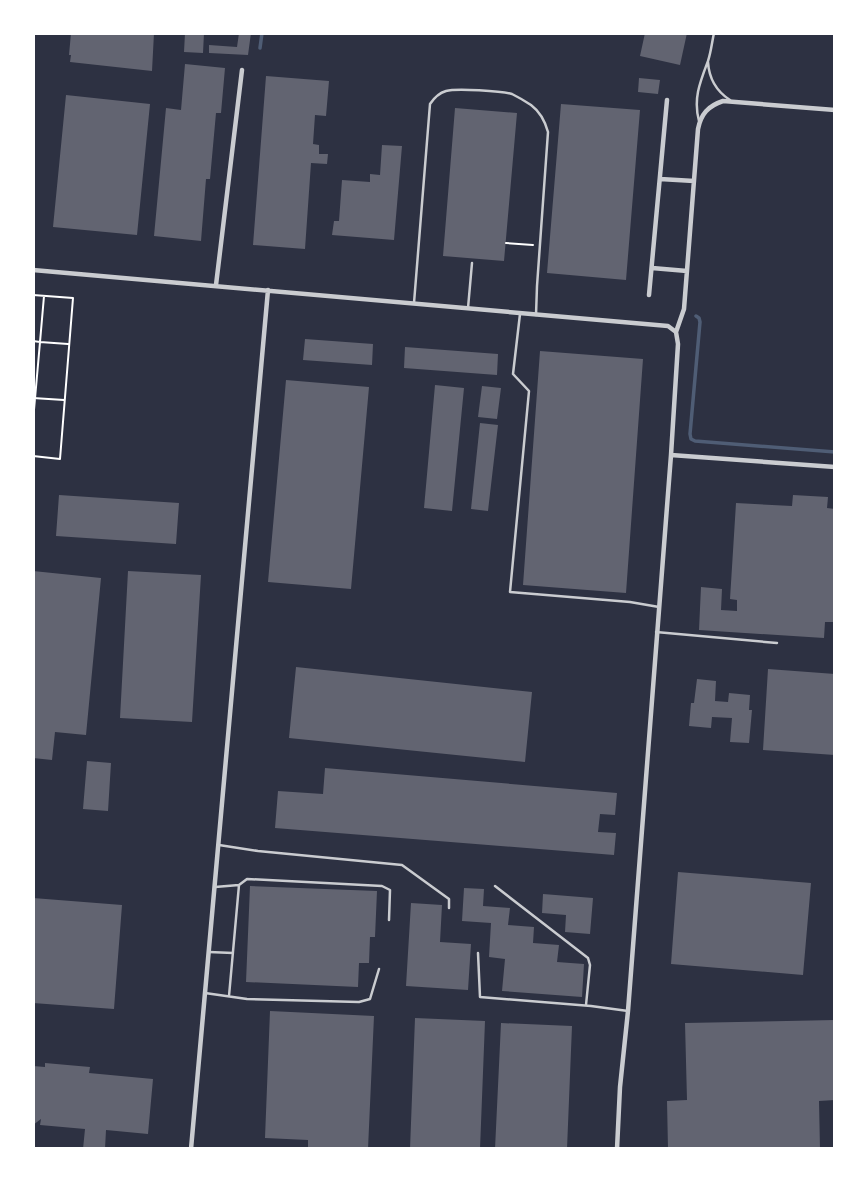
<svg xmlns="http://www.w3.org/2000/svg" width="868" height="1182" viewBox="0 0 868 1182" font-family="Ubuntu,sans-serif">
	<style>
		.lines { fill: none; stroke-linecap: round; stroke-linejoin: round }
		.stream { stroke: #4f5d75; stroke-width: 3.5 }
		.building { fill: #626471 }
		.path { stroke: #fff; stroke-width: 2 }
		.service { stroke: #caccd0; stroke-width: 2.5 }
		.minor { stroke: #caccd0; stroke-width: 4.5 }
	</style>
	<rect width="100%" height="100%" fill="#2d3142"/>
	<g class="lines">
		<path class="stream" d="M260,48L262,33
			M696,316L699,318L700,322L690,434L691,439L695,441L835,452"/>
	</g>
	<path class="building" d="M71,33H154L152,71L70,62L71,55H69Z
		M185,33H204L203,53L184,52Z
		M239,33H251L248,55L209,53V45L237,47Z
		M645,33H687L680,65L640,56Z
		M185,64L225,68L221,113H216L210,179H206L201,241L154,236L166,108L181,110Z
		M266,76L329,81L326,116L315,115L313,144L319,145V154H328L327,164L311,163L305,249L253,245Z
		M639,78L660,80L658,94L638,92Z
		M66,95L150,104L137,235L53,227Z
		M561,104L640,110L626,280L547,273Z
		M455,108L517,113L504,261L443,256Z
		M382,145L402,146L394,240L332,235L334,221H339L342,180L370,182V174L380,175Z
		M305,339L373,344L372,365L303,360Z
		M405,347L498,354L497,375L404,368Z
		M540,351L643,359L626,593L523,585Z
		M286,380L369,387L351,589L268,582Z
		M435,385L464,388L452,511L424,508Z
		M482,386L501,388L497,419L478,417Z
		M480,423L498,425L488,511L471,509Z
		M59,495L179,503L176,544L56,536Z
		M793,495L828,497L827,508L835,509V622H825L824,638L699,630L701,587L722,589L721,610L737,611V600L730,599L736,503L792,506Z
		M33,571L101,578L86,735L55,732L52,760L33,758Z
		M128,571L201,575L192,722L120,718Z
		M296,667L532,692L525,762L289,738Z
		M768,669L835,674V755L763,750Z
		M697,679L716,681L715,701L728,702L729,693L750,695L749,710H752L749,743L730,742L732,718L712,717L711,728L689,726L691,703H694Z
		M87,761L111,763L108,811L83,809Z
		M325,768L617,793L615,815L600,814L598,832L616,833L614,855L275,828L278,791L323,794Z
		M678,872L811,883L803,975L671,964Z
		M250,886L377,891L375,937H370L369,963H359L358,987L246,982Z
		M464,888L484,889L483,906L510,908L508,925L534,927L533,943L559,945L557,962L584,964L582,997L502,991L505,959L489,957L491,923L462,921Z
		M543,894L593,898L590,934L565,932L566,915L542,913Z
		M33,898L122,905L114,1009L33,1003Z
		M411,903L442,905L440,942L471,944L468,990L406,986Z
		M270,1011L374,1016L368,1149H308V1140L265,1138Z
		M415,1018L485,1021L480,1149H410Z
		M835,1020V1100L819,1101L820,1149H668L667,1101L687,1100L685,1023Z
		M501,1023L572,1026L567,1149H495Z
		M45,1063L90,1067L89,1073L153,1079L148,1134L106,1130L105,1149H83L85,1129L40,1125L41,1119L33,1125V1066L45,1067Z"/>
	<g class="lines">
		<path class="path" d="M506,243L533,245
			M33,295L73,298L60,459L33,456
			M44,296L40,342L68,344
			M33,341L40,342L33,421
			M33,398L64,400"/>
		<path class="service" d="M708,62C709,79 716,91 730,100
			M699,121C693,99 700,82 708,61C711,52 712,42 714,33
			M414,303L430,104C434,98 439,93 446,91C456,88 502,91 512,94C518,97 525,101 531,105C539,111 545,121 548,132L537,286L536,315
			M468,308L472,263
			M520,314L513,374L529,391L510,592L630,602L659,607
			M656,632L777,643
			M219,845L258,851L402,865L449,899V908
			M495,886L588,958L590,965L586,1005
			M215,887L239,885L247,879L382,886L390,890L389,920
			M209,952L233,953
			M478,953L480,997L591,1006L628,1011
			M205,993L247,999L359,1002L370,999L379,969
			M229,996L239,885"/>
		<path class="minor" d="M660,179L694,181
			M652,268L687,271
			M33,270L668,326L676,332
			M216,285L242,70
			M649,295L667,100
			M671,455L835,467
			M191,1149L268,290
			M617,1149L620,1087L628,1011L671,455L678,344L676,332L684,309L698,129C701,114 708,106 723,101L835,110"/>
	</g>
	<rect width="868" height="1182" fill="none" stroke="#ffffff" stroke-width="70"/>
</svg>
